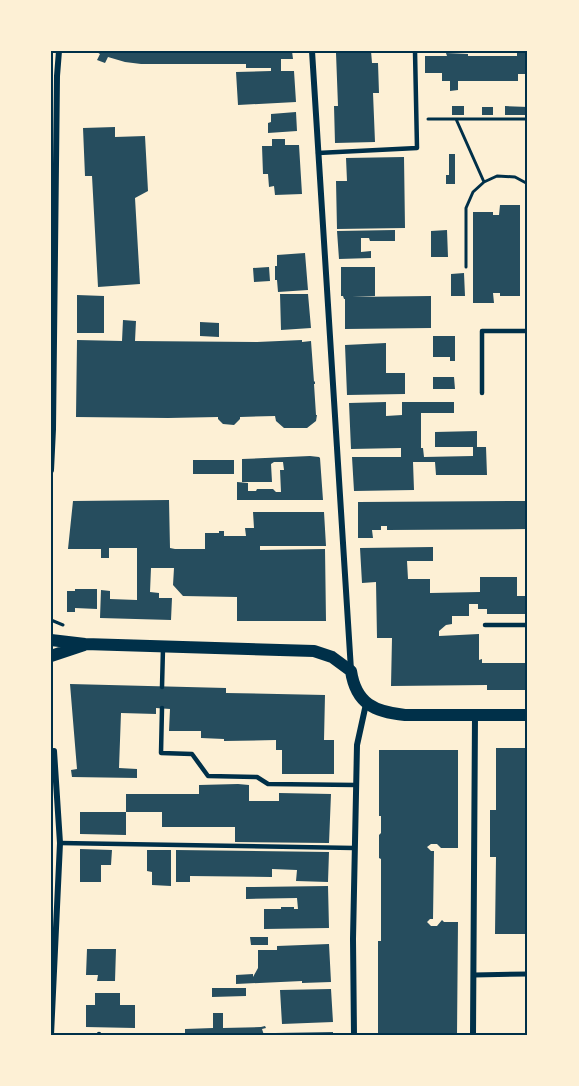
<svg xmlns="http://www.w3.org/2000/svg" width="579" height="1086" viewBox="0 0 579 1086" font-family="Karla,sans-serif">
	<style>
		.building { fill: #264d5e }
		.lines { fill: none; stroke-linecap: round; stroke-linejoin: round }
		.path { stroke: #003049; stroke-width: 3 }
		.service { stroke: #003049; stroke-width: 4.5 }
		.pedestrian { stroke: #003049; stroke-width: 5 }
		.minor { stroke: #003049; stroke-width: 6 }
		.secondary { stroke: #003049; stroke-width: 12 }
		.neatline { fill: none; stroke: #003049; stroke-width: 2 }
	</style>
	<rect width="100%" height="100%" fill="#fdf0d5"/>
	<path class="building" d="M95,51H292L293,59H281V71H294L296,102L238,105L236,72L271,71V68H246V64H141L125,62L108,57L105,63L97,60L100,54Z
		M332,51H371L372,63H378L379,93H373L375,142L335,143L334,106H338L336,53H332Z
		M517,51H528V74H518V81H458V90L450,91V81H442V73H425V56H447L446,53L468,54V56H517Z
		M452,106H464V115H452Z
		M505,106L528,107V115H505Z
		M482,107H493V115H482Z
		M296,112L297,131L268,133V123L271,122V114Z
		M115,127V137L145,136L148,191L135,198L140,284L98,287L92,176H85L83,128Z
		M272,139H285V145H299L302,194L275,195L274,186L269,187L268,174H263L262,146H272Z
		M449,154H455V184H446V175H449Z
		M404,157L405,228L337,229L336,181H347L346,158Z
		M500,205H520V296H500V293H493L494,303H473V212H493V215H499Z
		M395,230V241H370L369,238H361V252L371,251V258L339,259L337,231Z
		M447,230L448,257H431V231Z
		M305,253L308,290L278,292L277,280H275V266H277V255Z
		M269,267L270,281L254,282L253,268Z
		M341,267H375V296L352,297L431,296V328L345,329V299H344L343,296H341Z
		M464,273L465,296H451V274Z
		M280,294H308L311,328L281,330Z
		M77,295L104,296V333H77Z
		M123,320L136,321L135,341L257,342L302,340V342L311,341L314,382L315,381V384H314L316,415H317L316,421L307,428H284L276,421L275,416L240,417V419L234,425L223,424L218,419V417L168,418L76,417L77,340L122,341Z
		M200,322L219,323V337L200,336Z
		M433,336H455V361H450V357H433Z
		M386,343V373H405V394L347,395L345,345Z
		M433,377H454L455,389H433Z
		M386,402V416L402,415V402H454V413H421V448H423L424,457L473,456V447H435V432L477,431V447H486L487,475H436L435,462H413L414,490L354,491L352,457H401V448L351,449L349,403Z
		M310,456L319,457L320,458L323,500H237V482L248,483V491H256L257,489H273L276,492H281L280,470H284L283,462H274L271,464L272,482H242V459Z
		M193,460H234V474H193Z
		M169,500L170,548L175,549H205V533H219V531H224V536H246L245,528H254L253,512H324L326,546H260V550L325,549L326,621H237V597L183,596L173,585L174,568H151L150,592L159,593V598H172L171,620L100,618L101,590L110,591V599L137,600V548H109V558H101V549H68L73,501Z
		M528,501V529L387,530V526H381V530H372L373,538H358V502Z
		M433,547V561H407L408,579H430V593L480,592V577H517V596H528V614H487V609H478V604H469V616H452V624L446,625L439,631V636L479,634V660L482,659V663H528V690H487V685L391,686L392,638H377L376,582L362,583L360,548Z
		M75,589H97V609L75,608V612H67V591H75Z
		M70,684L226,688V693L325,695L324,740H334V774H282V750H276V740L224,741V739L201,738V731H169L170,709L156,708V714L121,713L119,768L137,769V778L72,777L71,770L77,769Z
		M496,748H528V934H495L496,857H490V810H496Z
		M379,750H458V848H441L437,844H431L427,847L431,851H434L433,919H430L427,922L431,926H437L442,920L444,922H458L457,1035H378V941H381V859L379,858V835L381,833V816H379Z
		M238,784L249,785V801H279V793L331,794L329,843L235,842V827H162V812H126V794H199V785Z
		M80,812H126V835L80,834Z
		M80,849L112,850L111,865H101V882H80Z
		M147,850H171V886L152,885V872L147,871Z
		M176,850L329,852L328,882L296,881L297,870L272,869V877L190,876V882H176Z
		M328,886L329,928L264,929V909H281V907H294V909H298L297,898L246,899V887Z
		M250,937H268V945H251Z
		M329,944L331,982L302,983V981L236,984V975L253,974V977L258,968V950H277V946Z
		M87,949H116L115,981H97L98,975H86Z
		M212,988H246V996L212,997Z
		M331,989L333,1022L282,1024L280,990Z
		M95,993H120V1005H135V1028L86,1027V1005H95Z
		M213,1013H223V1028L261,1027L265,1026L266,1028L262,1029L264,1035H185V1029L213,1028Z
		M333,1032V1035H275V1033Z"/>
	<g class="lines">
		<path class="path" d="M428,119H528
			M456,119L484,182
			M466,267V208L473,192L484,182L497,176L515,177L528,184
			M51,620L63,625"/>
		<path class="service" d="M318,153L417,148L415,51
			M482,393V331H528
			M485,625H528
			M162,687L163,648
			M162,708L161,753L192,754L208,776L257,777L268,784L356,785
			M60,843L354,848
			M99,1035V1034"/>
		<path class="pedestrian" d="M474,975L528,974"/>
		<path class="minor" d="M312,51L351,670
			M51,470L53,429L57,76L59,51
			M51,1035L60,843L54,751
			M354,1035L353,939L357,745L366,704
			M473,1035L475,715"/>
		<path class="secondary" d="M51,640L85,644L314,651L332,657L351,671C356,704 375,712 405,715H528
			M51,656L84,645"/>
	</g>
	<rect width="579" height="1086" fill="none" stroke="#fdf0d5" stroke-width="105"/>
	<rect x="52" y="52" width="474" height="982" class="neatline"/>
</svg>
